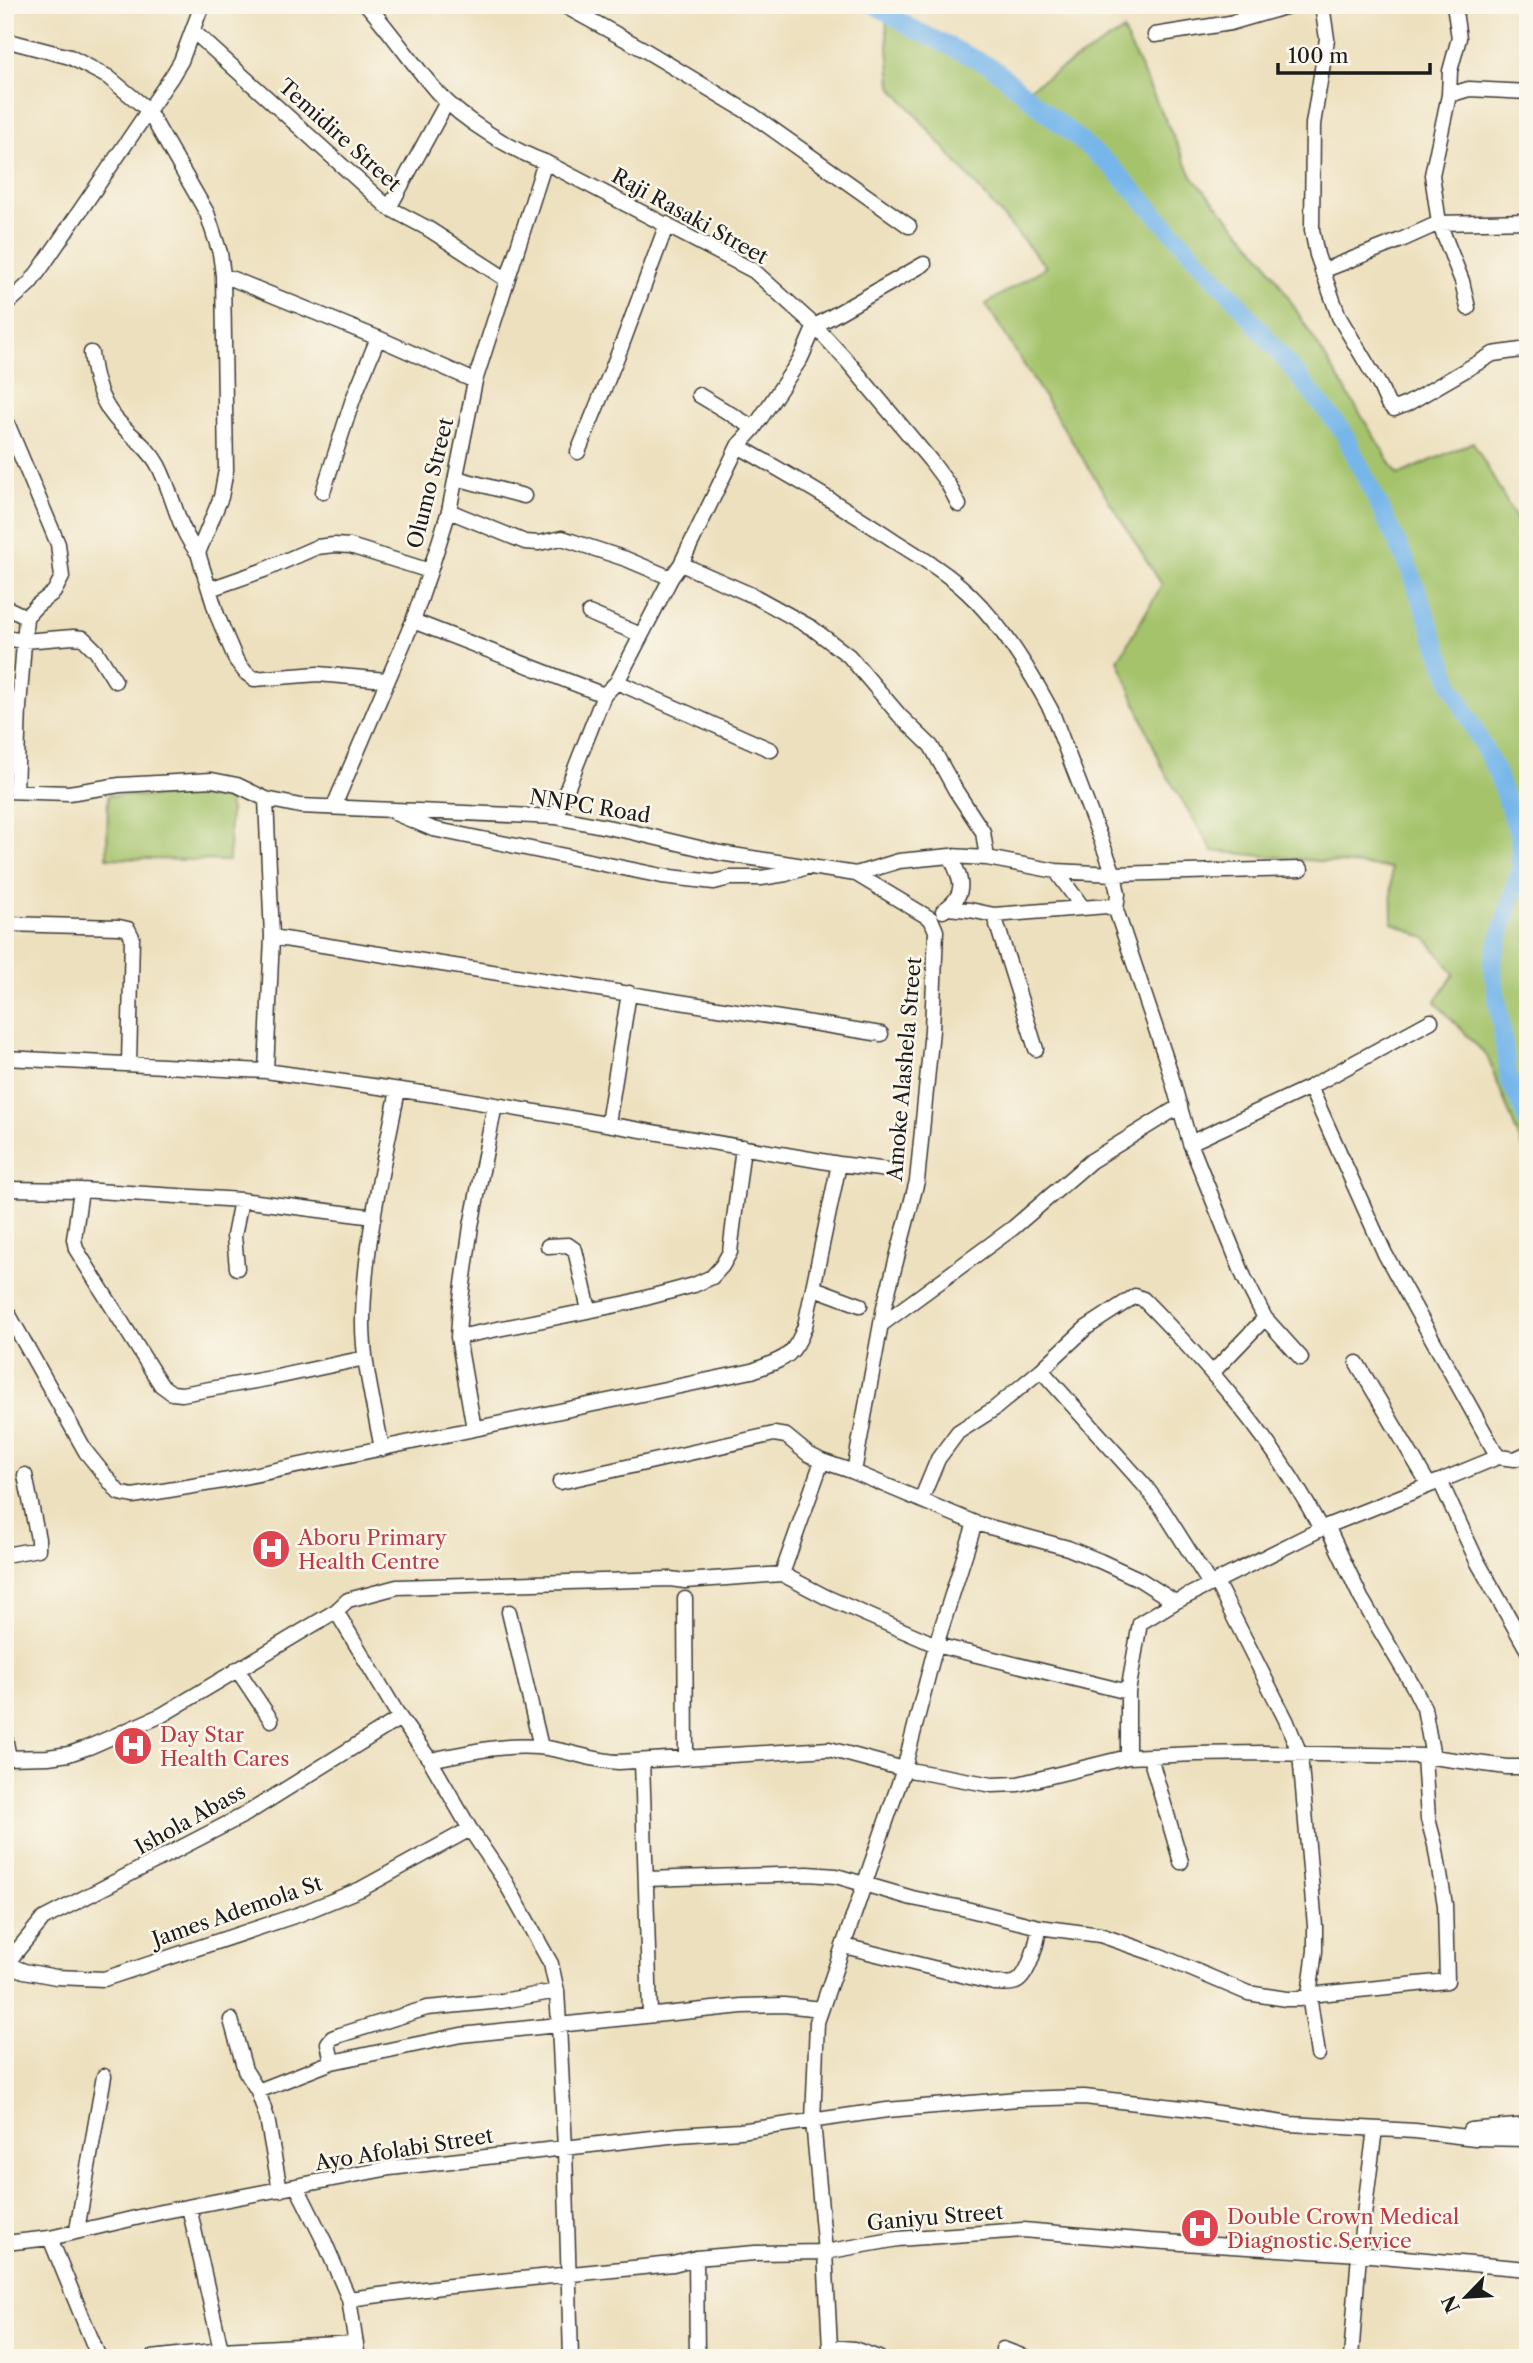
<svg xmlns="http://www.w3.org/2000/svg" width="1533" height="2363" viewBox="0 0 1533 2363" font-family="'Libre Caslon Text',serif">
	<style>
		.green { fill: #a4c36b; stroke: #607044; stroke-width: 2 }
		.lines { fill: none; stroke-linecap: round; stroke-linejoin: round }
		.river { stroke: #76b6ea; stroke-width: 18 }
		.minor-casing { stroke: #3b3934; stroke-width: 17 }
		.minor { stroke: #fff; stroke-width: 14 }
		.labels { text-anchor: middle; dominant-baseline: central; stroke-width: 5; stroke-linejoin: round; paint-order: stroke }
		.street-label { font-size: 21px; fill: #1c1c1c; stroke: #fbf7ec }
		.health-label { font-size: 21px; fill: #be3a42; stroke: #fbf7ec; text-anchor: start }
	</style>
	<rect width="100%" height="100%" fill="#fbf7ec"/>
	<filter id="ink" filterUnits="userSpaceOnUse"><feTurbulence type="fractalNoise" baseFrequency=".0143" numOctaves="2"/><feDisplacementMap in="SourceGraphic" scale="14" xChannelSelector="R" yChannelSelector="G"/><feConvolveMatrix kernelMatrix="1 2 1 2 8 2 1 2 1" color-interpolation-filters="sRGB"/></filter>
	<filter id="wash" filterUnits="userSpaceOnUse"><feTurbulence type="fractalNoise" baseFrequency=".00686" numOctaves="4" result="noise"/><feDisplacementMap in="SourceGraphic" scale="28" xChannelSelector="R" yChannelSelector="G"/><feGaussianBlur stdDeviation="1.57" result="paint"/><feColorMatrix in="noise" values="0 0 0 0 0 0 0 0 0 0 0 0 0 0 0 0 0 1.4 0 .05"/><feComposite in="paint" operator="in"/></filter>
	<g filter="url(#wash)">
		<rect width="100%" height="100%" fill="#ede0be"/>
		<path class="green" d="M885,6L1023,92L1123,31L1193,178L1264,258L1398,475L1473,442L1528,540V1161L1487,1056L1435,1002L1454,974L1427,939L1392,922L1391,868L1213,851L1163,769L1118,660L1162,585L986,304L1046,267L891,86Z
			M108,795L230,798L229,861L107,858Z"/>
		<g class="lines">
			<path class="river" d="M875,5L910,27L992,67L1113,168L1234,298L1343,431L1408,565L1452,685L1495,769L1519,835L1520,870L1492,963L1509,1079L1528,1123"/>
		</g>
	</g>
	<g filter="url(#ink)">
		<g class="lines">
			<defs>
				<path id="minor" d="M367,5C392,33 413,65 438,93C463,120 511,150 545,162L754,271L815,326L848,362L930,460L948,484L959,505
					M563,5L643,49L751,114L909,226
					M1322,5L1327,39L1313,124L1312,230L1317,255L1339,317L1380,386L1388,404L1394,409L1407,404L1493,354L1528,349
					M1454,5L1459,38L1450,71L1449,95L1432,175L1439,223L1462,281L1468,308
					M193,31L389,208L427,228L506,279
					M1155,35L1230,23L1292,5
					M5,40L70,57L108,77L147,109L207,213L220,253L223,275L226,470L221,497L198,553L217,615L236,660L246,673L254,679L318,674L386,680
					M1449,95L1469,89L1528,92
					M389,208L447,102
					M1322,271L1401,240L1439,223L1528,221
					M223,275L378,338L475,381
					M5,306L30,283L41,268L172,76L181,61L202,5
					M91,353C94,376 99,399 115,418C128,434 148,446 158,465C173,493 177,528 198,553
					M699,395L754,428
					M5,418L58,544L62,577L54,592L36,606L26,617L19,707L16,791
					M738,446C793,477 846,508 898,543C922,558 947,573 968,593C1002,625 1029,669 1051,710L1114,874L1118,894L1116,910L1168,1065L1190,1143L1244,1277L1265,1318L1301,1358
					M578,452L621,347L667,224
					M456,478L524,496
					M323,492L353,399L378,338
					M449,511L525,542L539,543L562,538L626,559L671,578
					M681,564L756,597L812,628L849,656L900,716L931,746L956,791L983,832L987,858
					M210,589L264,570L317,547L334,545L350,546L430,571
					M5,607L26,617
					M589,613L641,635
					M413,621L604,695
					M5,638L24,641L73,637L83,638L96,651L115,681
					M617,682L771,750
					M5,791L69,793L120,785L212,780L237,785L266,799L300,806L556,817L632,832L720,853L856,874L899,861L950,856L987,858L1056,871L1114,874L1301,869
					M266,799L272,937L266,1071
					M334,806L413,621L430,571L449,511L475,381L545,162
					M397,814L433,829L662,876L714,882L730,878H761L786,874L804,868
					M556,817L604,695L617,682L671,578L681,564L738,446L754,428L801,358L815,326L924,264
					M1056,871L1083,908
					M947,908L970,910L994,915L1107,906L1116,910
					M943,911C968,894 962,880 950,856
					M994,915L1036,1049
					M5,924L119,927L128,929L132,937L129,1064
					M272,937L881,1034
					M5,1058L266,1071L443,1096L839,1164L888,1170
					M1310,1087L1385,1254L1498,1457
					M608,1123L629,993
					M1190,1143L1310,1087L1431,1021
					M5,1189L81,1190L241,1200L374,1217
					M81,1190L74,1239L76,1249L161,1385L172,1393L182,1394L272,1378L365,1358
					M548,1246L568,1245L575,1250L589,1310
					M237,1268L234,1236L241,1200
					M814,1288L860,1305
					M5,1308L86,1452L119,1493L133,1496L229,1480L752,1371C783,1359 793,1359 805,1326L839,1164
					M882,1324L1013,1228L1091,1161L1180,1106
					M458,1337L627,1303L694,1285L712,1277L722,1266L730,1252L743,1147
					M1357,1363L1429,1485
					M1041,1370L1145,1486L1163,1510L1210,1584
					M1213,1372L1265,1318
					M474,1429L458,1337L460,1306L471,1226L495,1105
					M382,1449C374,1405 362,1361 363,1317C365,1241 383,1165 398,1090
					M854,1472L884,1307L917,1181L932,1030L936,931L931,919L856,874
					M1440,1481L1498,1457L1515,1459L1528,1453
					M560,1482L774,1434L786,1436L808,1454L822,1461L854,1472L975,1523L1068,1548L1100,1561L1139,1579L1175,1602
					M921,1500L938,1459L958,1432L994,1409L1041,1370L1086,1328L1135,1296L1143,1299C1211,1368 1276,1443 1321,1529
					M1327,1526L1361,1598L1413,1686L1424,1708L1433,1757
					M5,1555L38,1549V1539L25,1475
					M782,1574L822,1461
					M1216,1582L1286,1720L1300,1754L1315,1926V1951L1309,1995L1318,2054
					M685,1599L686,1758
					M336,1611L400,1718L430,1760L470,1829L503,1878L551,1964L557,1991L559,2025L565,2149L571,2358
					M509,1612L541,1747
					M237,1669L271,1720
					M5,1737L9,1758
					M1128,1757V1692L1140,1623L1175,1602L1327,1526L1440,1481L1477,1561L1528,1651
					M1150,1757L1181,1862
					M5,1758L48,1757L69,1754L89,1747L162,1715L336,1611L348,1600L397,1587L670,1579L685,1581L782,1574L826,1597L936,1645L1128,1692
					M430,1760C466,1753 501,1744 538,1747C566,1749 591,1761 619,1762L829,1749L904,1769L992,1785L1018,1784L1128,1757L1195,1754L1264,1753L1424,1756L1507,1767H1528
					M642,1761L650,2014
					M646,1879L808,1874L836,1876L912,1898L962,1908L1039,1927L1100,1935L1158,1955L1248,1993L1286,1999H1300L1309,1995L1447,1981L1445,1905L1435,1845L1428,1819L1424,1756
					M844,1946L994,1983C1001,1983 1010,1985 1016,1982C1029,1976 1038,1940 1039,1927
					M5,1963L24,1971L56,1977L104,1979L300,1914L361,1889L470,1829
					M7,1963L43,1919L246,1814L400,1718
					M231,2020L245,2070L258,2091L267,2118L280,2190
					M332,2062L328,2043L332,2038L340,2035L427,2008L502,2001L557,1991
					M258,2091L332,2062L461,2035L742,2006L784,2005L821,2009
					M1470,2130L1528,2125
					M297,2187L325,2243L349,2299L358,2358
					M189,2207L221,2350
					M77,2230L104,2076
					M50,2238L99,2358
					M5,2243L50,2238L161,2212L390,2168L678,2135L740,2131L887,2110L1018,2099L1084,2097L1192,2109L1290,2124L1415,2131L1475,2138L1528,2139
					M696,2258L697,2358
					M349,2299L441,2287L673,2264L696,2258L755,2253L825,2252L898,2239L1023,2230L1150,2241L1359,2254L1528,2269
					M830,2347L854,2349L879,2358
					M1003,2349L1027,2358
					M152,2358L221,2350L356,2343
					M827,2358L830,2347L825,2252L813,2121L817,2022L904,1769L936,1645L975,1523
					M1351,2358L1359,2254L1375,2129"/>
			</defs>
			<use href="#minor" class="minor-casing"/>
			<use href="#minor" class="minor"/>
		</g>
	</g>
	<defs>
		<symbol id="hospital-disc" viewBox="-11 -11 22 22"><circle r="9.5" fill="#e0444e" stroke="#fbf7ec"/><path d="M-5-5h3v3.5h4V-5h3V5h-3V1.5h-4V5h-3Z" fill="#fff"/></symbol>
	</defs>
	<g fill-rule="evenodd">
		<use href="#hospital-disc" x="249" y="1527" width="44" height="44"/>
		<use href="#hospital-disc" x="111" y="1724" width="44" height="44"/>
		<use href="#hospital-disc" x="1178" y="2206" width="44" height="44"/>
	</g>
	<g class="labels">
		<g class="street-label">
			<text transform="translate(340 135) rotate(42)">Temidire Street</text>
			<text transform="translate(690 216) rotate(29)">Raji Rasaki Street</text>
			<text transform="translate(430 483) rotate(-76)">Olumo Street</text>
			<text transform="translate(590 806) rotate(9)">NNPC Road</text>
			<text transform="translate(904 1069) rotate(-85)">Amoke Alashela Street</text>
			<text transform="translate(190 1819) rotate(-29)">Ishola Abass</text>
			<text transform="translate(237 1911) rotate(-19)">James Ademola St</text>
			<text transform="translate(404 2149) rotate(-9)">Ayo Afolabi Street</text>
			<text transform="translate(935 2217) rotate(-5)">Ganiyu Street</text>
		</g>
		<g class="health-label">
			<text x="298" y="1537">Aboru Primary<tspan x="298" dy="24">Health Centre</tspan></text>
			<text x="160" y="1734">Day Star<tspan x="160" dy="24">Health Cares</tspan></text>
			<text x="1227" y="2216">Double Crown Medical<tspan x="1227" dy="24">Diagnostic Service</tspan></text>
		</g>
	</g>
	<rect width="1533" height="2363" fill="none" stroke="#fbf7ec" stroke-width="28"/>
	<g transform="translate(1466 2297) rotate(245)" stroke="#fbf7ec" stroke-width="5" paint-order="stroke">
	<path d="M0-5L12 26L0 18L-12 26Z" fill="#1c1c1c"/>
	<text y="-10" font-size="19" font-weight="bold" text-anchor="middle" fill="#1c1c1c">N</text>
	</g>
	<path d="M1278 63v10h152v-10" fill="none" stroke="#1c1c1c" stroke-width="3.5"/>
	<text x="1288" y="63" font-size="21" fill="#1c1c1c" stroke="#fbf7ec" stroke-width="5" paint-order="stroke">100 m</text>
</svg>
